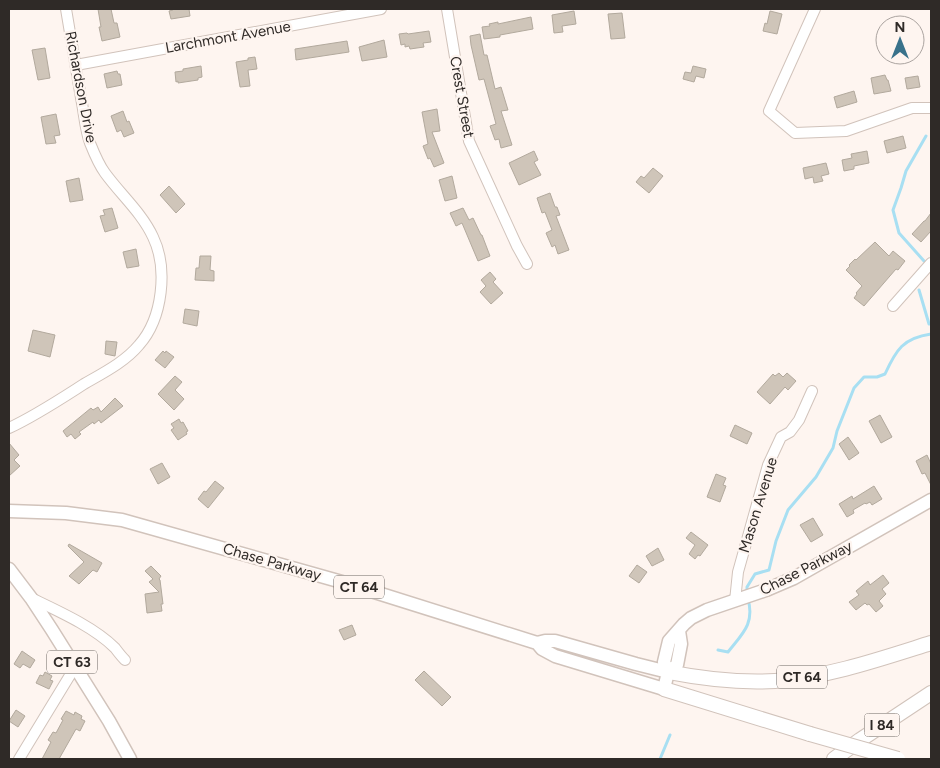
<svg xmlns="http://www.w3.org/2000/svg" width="940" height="768" viewBox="0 0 940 768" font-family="Figtree,sans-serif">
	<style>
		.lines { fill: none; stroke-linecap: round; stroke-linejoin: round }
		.stream { stroke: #a8dff2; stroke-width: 3 }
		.building { fill: #cfc5b9; stroke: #b2a99d }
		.minor-casing { stroke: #d1c3bb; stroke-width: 12 }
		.major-casing { stroke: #d1c3bb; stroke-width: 15 }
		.highway-casing { stroke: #d1c3bb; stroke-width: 16 }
		.minor { stroke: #fff; stroke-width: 10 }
		.major { stroke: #fff; stroke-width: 12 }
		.highway { stroke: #fff; stroke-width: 14 }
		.highway-bridge-casing { stroke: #d1c3bb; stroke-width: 16; stroke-linecap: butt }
		.highway-bridge { stroke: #fff; stroke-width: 14 }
		.labels { text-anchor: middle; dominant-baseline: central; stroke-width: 4.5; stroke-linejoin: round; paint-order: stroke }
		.shield { fill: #fef5f0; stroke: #6d6763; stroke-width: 1 }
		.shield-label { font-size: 14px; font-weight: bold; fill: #2f2a27 }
		.street-label { font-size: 15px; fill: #2f2a27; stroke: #fef5f0 }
	</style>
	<rect width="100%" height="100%" fill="#fef5f0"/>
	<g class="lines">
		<path class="stream" d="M924,261L899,233L893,210L901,188L906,171L926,136
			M919,290L929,324H931
			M747,593V587L755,574L769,570L776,541L788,510L816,477L833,448L837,431L854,388L864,377H877L885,374C896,350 903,338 931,334
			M718,650L728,652C742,634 755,624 748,599
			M660,759L670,735"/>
	</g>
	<path class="building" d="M98,9H111L114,23H117L120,37L102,41L99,27H101Z
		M173,9H189L190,16L171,19L169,11L173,10Z
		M574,11L576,24L562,26L563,32L554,33L552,15Z
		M770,11L782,14L777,34L763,31L765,23L767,24Z
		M622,13L625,38L611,39L608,14Z
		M531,17L533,29L500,35V37L484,39L482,27L490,26L489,24L498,22V24Z
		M429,31L431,42L423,43L424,47L410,49L409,46L405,47V44L401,45L399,34L407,33L408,34Z
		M480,34L484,55H487L495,89L501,87L508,110L501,111L512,145L501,148L499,139L495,140L490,126L496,124L484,79L479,80L471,45L470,36Z
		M384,40L387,57L362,61L359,47Z
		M347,41L349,52L296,60L295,49Z
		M45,48L50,78L38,80L32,50Z
		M255,57L257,69L248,70L250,86L240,87L236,62L248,60V58Z
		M201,66L202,77L198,78V80L178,83V81L176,82L175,72L183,71V69Z
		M693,66L706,69L704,78L696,76L694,82L683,79L685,72L691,73Z
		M117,71L118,74H120L122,85L107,88L104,74Z
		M885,75L887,80H888L891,91L874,94L871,78Z
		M918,76L920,87L907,89L905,78Z
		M854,91L857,102L837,108L834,97Z
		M437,109L440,131L432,132L444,163L434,167L430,158L428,159L423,146L428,144L422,112Z
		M123,111L127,122L129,121L134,133L124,137L121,130L117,132L111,116Z
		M56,114L60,135L54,136L56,143L46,144L41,117Z
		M903,136L906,148L887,153L884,141Z
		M534,151L538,160L534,162L541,175L519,185L509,163Z
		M867,151L869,163L854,166V169L844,171L842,160L852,158L851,154Z
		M826,163L829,174L821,176L823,181L814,183L813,177L805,179L803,168Z
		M653,168L663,176L649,193L636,182L641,176L644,178Z
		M452,176L457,198L445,201L439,180Z
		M79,178L83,200L70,202L66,181Z
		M169,186L185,204L176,213L160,195Z
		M550,193L555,207H557L560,215L556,216L569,250L558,254L555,245L552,247L546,233L552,230L545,212L542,213L537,198Z
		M112,208L118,228L105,232L100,216L105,215L103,210Z
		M463,208L469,220L473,218L481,235H482L490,256L478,261L462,223L456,226L450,213Z
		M931,213V231L921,242L912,234L924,221H925Z
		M875,242L889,256L893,251L905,261L898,270L896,269L864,306L854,298L857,294L856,293L862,286L846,270L850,266L849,265L855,259L856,260Z
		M136,249L139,266L127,268L123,252Z
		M200,256H211L210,270L214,271V281L195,280L196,268H199Z
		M490,272L496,279L493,282L503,293L491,304L480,292L486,286L481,280Z
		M185,309L199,311L197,326L183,323Z
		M33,330L55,335L50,357L28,351Z
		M106,341L117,342L115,356L105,354Z
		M163,351L165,353L166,351L174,357L165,368L155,360Z
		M779,373L783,377L787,373L796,381L788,390L785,387L770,404L757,392L773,374L775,376Z
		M175,376L182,382L175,390L184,399L174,410L158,394Z
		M115,398L123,406L101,423L99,420L94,424L93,422L79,432L81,434L75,439L71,434L67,437L63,431L91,408L93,410L98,407L101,412Z
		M880,415L892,437L881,443L869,421Z
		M179,419L181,423L183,422L188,431L186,432L187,434L178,440L171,430L174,428L171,424Z
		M735,425L752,433L747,444L730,436Z
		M848,437L859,453L849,460L839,444Z
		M9,443L19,455L14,460L20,466L9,476Z
		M927,455L931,464V485L925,473L922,474L916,461Z
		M162,463L170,477L158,484L150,469Z
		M716,474L726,478L723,485L726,486L720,502L707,497Z
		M215,481L224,488L208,508L198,499L204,491L206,492Z
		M874,486L882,499L872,505L870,502L866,504L865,503L853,510L854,513L847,517L839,504L852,496L853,499Z
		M813,518L823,535L811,542L800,525Z
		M691,532L708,545L700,556L698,555L695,559L689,554L695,545L686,538Z
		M69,544L102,563L97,572L93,570L79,584L69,576L84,562L68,546Z
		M658,548L664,560L652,566L646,556Z
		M637,565L647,572L639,583L629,576Z
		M151,566L161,576L159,579L160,580L163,604H161L162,611L147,613L145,594L159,592L149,582L153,579L145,571Z
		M883,575L889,583L882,589L886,594L879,601L883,606L876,612L869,604L867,605L865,603L856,610L849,602L859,595L856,591L868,581L870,585Z
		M352,625L356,635L344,640L339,630Z
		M22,651L35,660L30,668L23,664L20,668L14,664Z
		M424,671L451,697L442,706L415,680Z
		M45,672L52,676L50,680L53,681L49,689L36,683L40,675L43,676Z
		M16,710L25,716L18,727L9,721Z
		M66,711L74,715L75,712L82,716L81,719L85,721L80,731L76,729L59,759H42L51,742L48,740L53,732L56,733L63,720L61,719Z"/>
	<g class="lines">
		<defs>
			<path id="minor" d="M447,9L469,141L517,246L527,264
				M815,9L769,111L795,133L846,131L912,108H931
				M76,65L381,9
				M893,306L931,263
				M9,428C35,416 59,400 84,384C103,373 125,362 139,345C163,318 168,268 153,237C142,213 121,195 105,173C99,165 94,153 90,143C85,130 84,112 81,98C76,69 71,39 66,9
				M31,598C58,611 94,627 115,648C118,652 121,656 125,660
				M735,601L738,572L768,465L781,437L790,432L799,420L812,391
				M19,759L75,667"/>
			<path id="major" d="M9,511L66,513L122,520L349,584L537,643L545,641H555L636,664L668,672
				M9,569L31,598L52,630L109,721L130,759
				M537,643L542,649L555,656L664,689L668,672L677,665L681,644L679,631
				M668,672L664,662L669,641L684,624L691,618L707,610L766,590L794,578L931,500"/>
			<path id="highway" d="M668,672C704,679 739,683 775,681C828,677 880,659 931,643
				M664,689L810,734
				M834,759L860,740L931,693"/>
		</defs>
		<use href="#minor" class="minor-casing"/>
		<use href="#major" class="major-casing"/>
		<use href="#highway" class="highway-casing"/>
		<use href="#minor" class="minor"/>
		<use href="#major" class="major"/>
		<use href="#highway" class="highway"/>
		<defs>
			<path id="highway-bridge" d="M810,734L898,759"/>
		</defs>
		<use href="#highway-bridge" class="highway-bridge-casing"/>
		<use href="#highway-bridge" class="highway-bridge"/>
	</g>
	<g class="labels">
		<g class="shield">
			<rect x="334" y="575.5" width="50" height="23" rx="4"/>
			<rect x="47" y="650.5" width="50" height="23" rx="4"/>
			<rect x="777" y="665.5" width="50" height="23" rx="4"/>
			<rect x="864.5" y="713.5" width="35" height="23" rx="4"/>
		</g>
		<g class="shield-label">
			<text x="359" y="587">CT 64</text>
			<text x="72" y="662">CT 63</text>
			<text x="802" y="677">CT 64</text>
			<text x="882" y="725">I 84</text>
		</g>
		<g class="street-label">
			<text transform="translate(228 37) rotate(-10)">Larchmont Avenue</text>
			<text transform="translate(81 87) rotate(79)">Richardson Drive</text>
			<text transform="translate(462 97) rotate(80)">Crest Street</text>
			<text transform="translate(758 505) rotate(-73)">Mason Avenue</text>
			<text transform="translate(272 562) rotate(16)">Chase Parkway</text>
			<text transform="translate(806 568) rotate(-27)">Chase Parkway</text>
		</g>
	</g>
	<rect width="940" height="768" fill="none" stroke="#2f2a27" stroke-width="20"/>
	<g transform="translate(900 40)"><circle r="24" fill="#fef5f0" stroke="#aba4a0"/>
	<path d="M0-4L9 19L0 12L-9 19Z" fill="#39728b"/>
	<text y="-8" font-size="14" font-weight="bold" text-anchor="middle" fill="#2f2a27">N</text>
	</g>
</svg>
